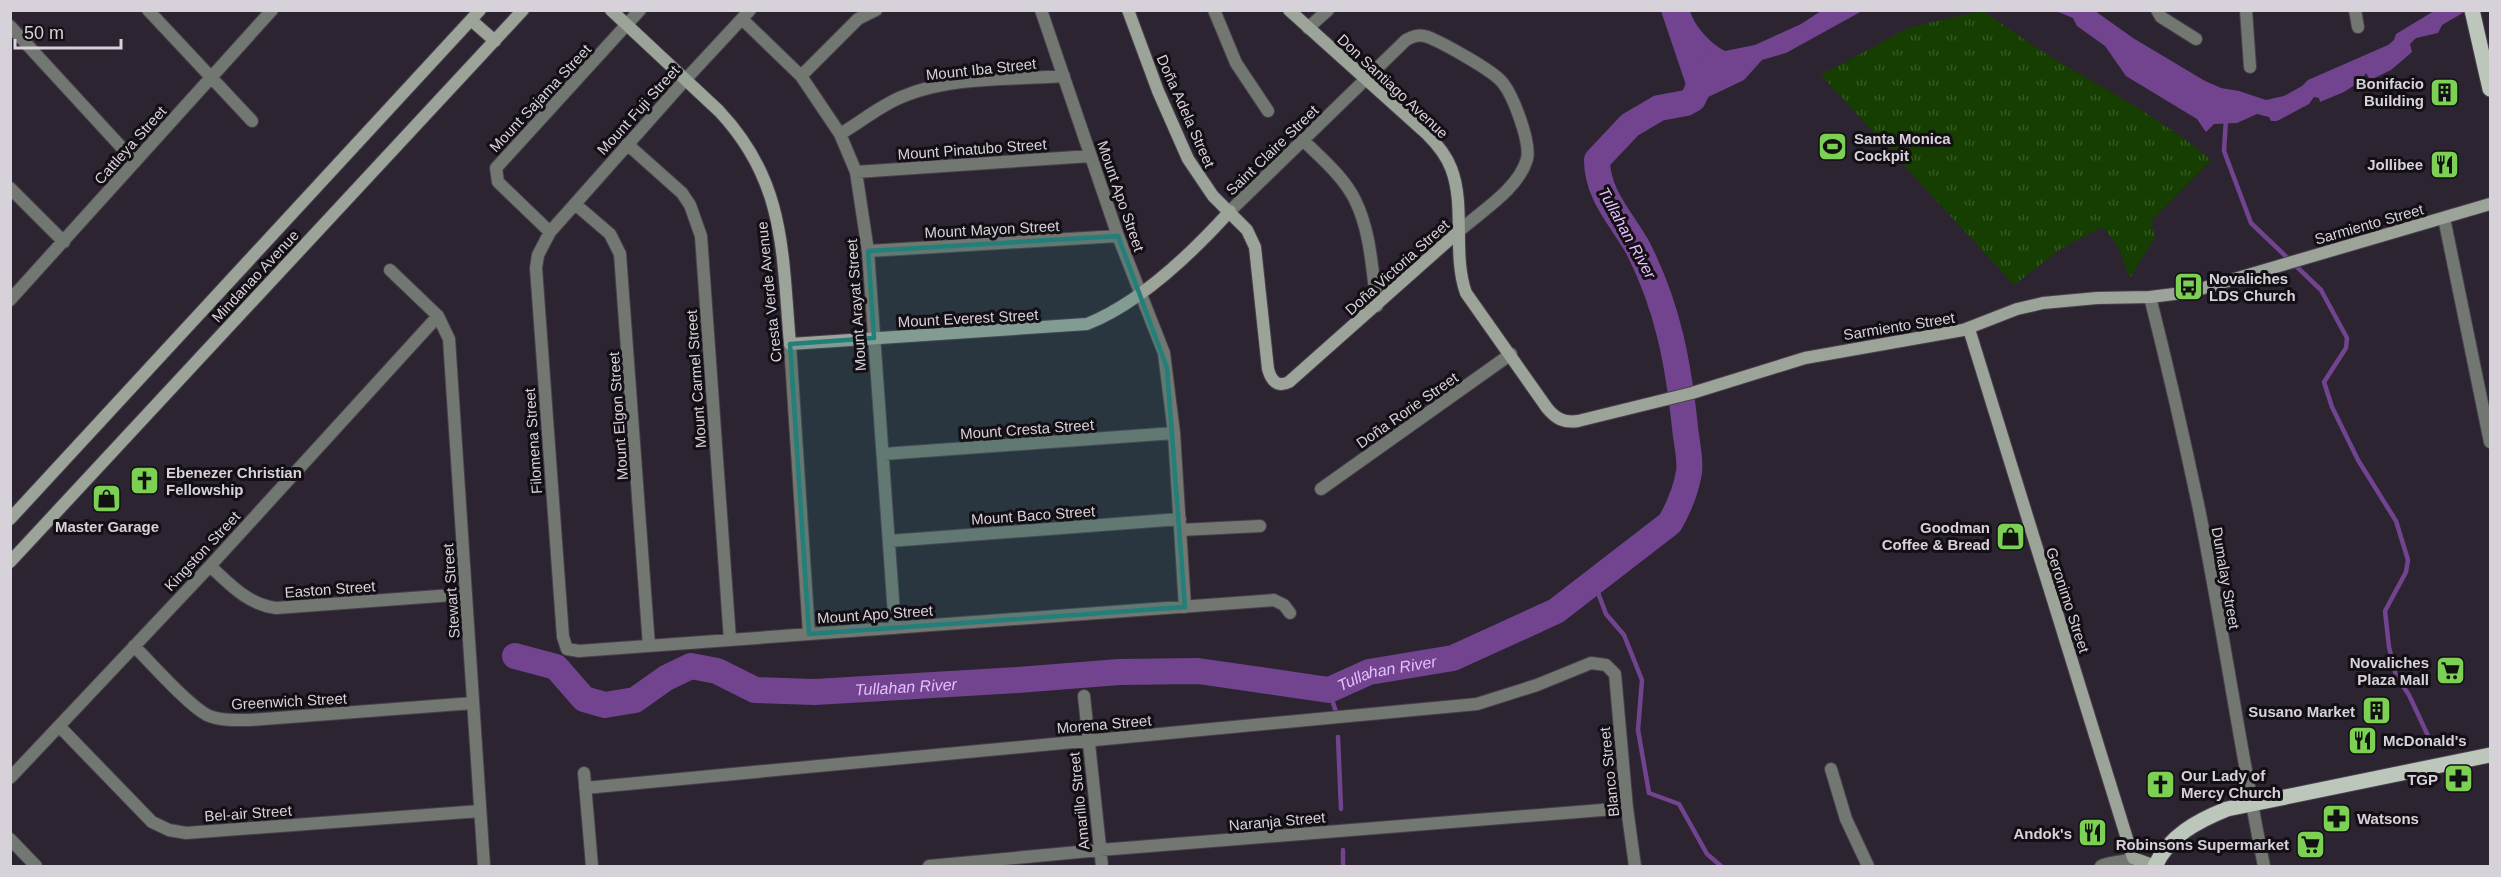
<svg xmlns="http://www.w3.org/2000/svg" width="2501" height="877" viewBox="0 0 2501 877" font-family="Arial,sans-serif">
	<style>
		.grass { fill: url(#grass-tufts) }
		.water { fill: #72448f }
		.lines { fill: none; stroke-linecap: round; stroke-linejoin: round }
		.stream { stroke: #72448f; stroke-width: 4.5 }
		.river { stroke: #72448f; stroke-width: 26 }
		.street-casing { stroke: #47414c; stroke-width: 14 }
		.secondary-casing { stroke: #47414c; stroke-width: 14 }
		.primary-casing { stroke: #47414c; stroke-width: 17 }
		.street { stroke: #727771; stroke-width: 12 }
		.secondary { stroke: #9ca49a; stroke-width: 12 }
		.primary { stroke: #bdc6ba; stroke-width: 15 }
		.marked { fill: #237f79; fill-opacity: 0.2; stroke: #237f79; stroke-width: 4.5; stroke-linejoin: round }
		.labels { text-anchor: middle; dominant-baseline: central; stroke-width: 6; stroke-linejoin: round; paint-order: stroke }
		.street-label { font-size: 15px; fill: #d7d2da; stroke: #130f15 }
		.poi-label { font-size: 15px; font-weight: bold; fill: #d7d2da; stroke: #130f15; text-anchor: end }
		.water-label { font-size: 16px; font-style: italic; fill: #e4bffe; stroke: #130f15 }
	</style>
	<defs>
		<pattern id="grass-tufts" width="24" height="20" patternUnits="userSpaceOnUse" patternTransform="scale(1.5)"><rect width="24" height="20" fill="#153e00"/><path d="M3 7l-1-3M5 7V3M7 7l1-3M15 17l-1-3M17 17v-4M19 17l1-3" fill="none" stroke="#365925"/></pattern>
	</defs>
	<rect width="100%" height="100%" fill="#2c2531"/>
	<path class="grass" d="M1982,11C2005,25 2025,41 2048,55C2103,89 2162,118 2211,160L2151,221L2155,237L2130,278L2117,245L2103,227L2062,248L2014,285L1821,75L1910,27Z"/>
	<path class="water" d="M1661,11H1690C1695,27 1710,43 1725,51L1755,45L1801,24L1821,11H1862L1786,53L1762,60L1744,80L1702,100L1693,99L1687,88Z
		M2056,11H2095L2133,38L2205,81L2221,88L2239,91L2266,100L2284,96L2302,86L2308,80L2388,45L2394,40L2396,34L2434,11H2466L2442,25L2438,33L2416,38L2410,44L2412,52L2391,70L2370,80L2366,73L2361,81L2344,92L2320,102L2319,98L2314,97L2309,104L2277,121H2271L2269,117L2257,114L2237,123L2214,124L2206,132L2197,119L2126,76L2105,46L2077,26L2073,18Z"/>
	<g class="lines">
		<path class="stream" d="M2226,118L2224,151L2251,223L2321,290L2347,338L2346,348L2324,382L2332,407L2358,460L2396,521L2408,560L2406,572L2385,611L2389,647L2396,676L2409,695L2430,740
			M1594,582L1606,614L1624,635L1642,680L1638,730L1649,793L1679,804L1707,854L1721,866
			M1329,690L1336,712
			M1338,737L1341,809
			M1343,850V866"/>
		<path class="river" id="s1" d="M515,656L556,667L584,699L605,705L635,700L666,678L691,666L717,671L755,690L815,692L1018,680L1119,672L1198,671L1329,690L1369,672L1453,658L1556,611L1670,523C1679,507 1686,491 1689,472C1691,458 1686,441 1685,427C1678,362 1668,308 1639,250C1623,220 1597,196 1597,160L1630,125L1659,108L1686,103L1693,99L1708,67"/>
		<defs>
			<path id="street" d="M148,10L252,121
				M750,10L685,80L550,232L538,255L536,268L563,637L567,649L579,651L1274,600L1284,605L1290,613
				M1041,10L1118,236L1164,353L1174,433L1185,607
				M1214,10L1236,63L1268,111
				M2157,10L2161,17L2196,39
				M2246,10L2250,67
				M2355,10L2358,27
				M742,19L801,76L840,134L856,172L868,251L895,628
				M10,26L135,162
				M1308,28L1328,10
				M801,76L858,19L876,10
				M840,134C861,122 882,104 904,96C951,76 1013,80 1064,76
				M1303,140C1321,158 1344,177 1355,200C1371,232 1372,271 1377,306
				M627,144L682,193L690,205L701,236L730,640
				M856,172L1091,156
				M10,188L64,242
				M575,204L610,234L620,254L649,646
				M1230,211L1406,40C1413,36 1419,34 1428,37C1443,43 1492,70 1502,82C1513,95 1531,142 1527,159C1518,190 1481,211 1458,232
				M2444,218L2490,442
				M550,232L498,182L496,168L640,10
				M868,251L1118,236
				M390,270L438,316L449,339L484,866
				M2150,297C2168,368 2184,438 2199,509C2223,628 2240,748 2264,866
				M10,300L272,10
				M790,344L809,634
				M883,454L1174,433
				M1321,489L1511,354
				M1180,530L1260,526
				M889,541L1180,519
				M210,566C231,585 247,604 276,608L466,594
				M134,646C152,664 187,704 207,715C220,721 236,720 250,720L473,703
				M1084,696L1102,866
				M59,726L152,822L169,830L186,833L480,811
				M1831,769L1846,819L1868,866
				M584,773L592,866
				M10,778L210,566L438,316
				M585,788L1477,704L1537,685L1591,663L1606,665L1615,674L1627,808L1635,866
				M10,839L36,866
				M929,866L1100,850L1627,808
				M2101,866C2111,861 2122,863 2133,858"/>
			<path id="secondary" d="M611,10L719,111C786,182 782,253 790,344L1087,324C1140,303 1192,253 1230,211
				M1128,10L1158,91L1188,159L1213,196L1247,230L1255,247L1268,369C1271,380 1277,388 1289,382L1458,232
				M1289,10L1427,134C1437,144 1446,155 1451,168C1466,206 1452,254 1466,293L1547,408C1556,419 1564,423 1578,421L1692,393L1805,358L1963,330L2017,309L2043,303L2097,298L2150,297L2190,292L2490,204
				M471,20L495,41
				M1969,329L2133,858L2155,866
				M10,519L480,10
				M10,562L523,10"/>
			<path id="primary" d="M2472,10L2490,89
				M2155,866C2169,836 2197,821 2227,809L2490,755"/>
		</defs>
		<use href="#street" class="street-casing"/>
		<use href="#secondary" class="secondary-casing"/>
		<use href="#primary" class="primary-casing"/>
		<use href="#street" class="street"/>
		<use href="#secondary" class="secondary"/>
		<use href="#primary" class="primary"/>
	</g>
	<path class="marked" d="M1118,236L1167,368L1185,607L809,634L790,344L874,338L868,251Z"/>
	<defs>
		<symbol id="building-square" viewBox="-11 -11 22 22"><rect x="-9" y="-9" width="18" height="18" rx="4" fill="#7cd155" stroke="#130f15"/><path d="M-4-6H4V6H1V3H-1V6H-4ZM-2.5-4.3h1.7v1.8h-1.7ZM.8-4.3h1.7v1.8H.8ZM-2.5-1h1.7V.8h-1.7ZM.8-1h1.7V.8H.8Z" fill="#111"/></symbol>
		<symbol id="stadium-square" viewBox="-11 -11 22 22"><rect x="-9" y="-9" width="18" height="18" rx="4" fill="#7cd155" stroke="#130f15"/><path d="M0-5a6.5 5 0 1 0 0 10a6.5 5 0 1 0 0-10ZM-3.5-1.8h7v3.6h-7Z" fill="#111"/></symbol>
		<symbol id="restaurant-square" viewBox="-11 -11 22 22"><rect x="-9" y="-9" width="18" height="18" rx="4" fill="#7cd155" stroke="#130f15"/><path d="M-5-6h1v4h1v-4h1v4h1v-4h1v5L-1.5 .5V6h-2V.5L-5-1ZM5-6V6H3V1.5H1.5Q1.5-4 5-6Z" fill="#111"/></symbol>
		<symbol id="bus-square" viewBox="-11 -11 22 22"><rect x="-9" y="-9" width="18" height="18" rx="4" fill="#7cd155" stroke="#130f15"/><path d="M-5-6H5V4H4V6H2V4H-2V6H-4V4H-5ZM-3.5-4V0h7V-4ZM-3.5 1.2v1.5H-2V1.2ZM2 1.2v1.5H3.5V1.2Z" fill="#111"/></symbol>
		<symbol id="church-square" viewBox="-11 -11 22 22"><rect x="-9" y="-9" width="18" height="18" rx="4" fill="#7cd155" stroke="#130f15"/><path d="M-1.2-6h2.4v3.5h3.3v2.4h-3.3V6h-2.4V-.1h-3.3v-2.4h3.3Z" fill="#111"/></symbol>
		<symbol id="shop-square" viewBox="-11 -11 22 22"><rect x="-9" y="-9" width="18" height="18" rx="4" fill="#7cd155" stroke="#130f15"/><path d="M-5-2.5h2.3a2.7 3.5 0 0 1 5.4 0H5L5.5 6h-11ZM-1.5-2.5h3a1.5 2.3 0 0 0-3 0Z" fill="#111"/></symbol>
		<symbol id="supermarket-square" viewBox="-11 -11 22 22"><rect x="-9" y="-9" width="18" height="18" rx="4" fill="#7cd155" stroke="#130f15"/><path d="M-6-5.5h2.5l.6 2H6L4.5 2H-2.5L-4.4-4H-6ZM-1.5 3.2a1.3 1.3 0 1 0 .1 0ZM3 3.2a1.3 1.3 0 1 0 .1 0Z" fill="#111"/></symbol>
		<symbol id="pharmacy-square" viewBox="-11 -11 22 22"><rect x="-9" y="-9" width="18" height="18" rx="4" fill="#7cd155" stroke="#130f15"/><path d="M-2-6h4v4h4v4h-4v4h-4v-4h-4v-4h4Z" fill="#111"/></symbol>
	</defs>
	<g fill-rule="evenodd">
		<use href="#building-square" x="2428" y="76" width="33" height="33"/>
		<use href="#stadium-square" x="1816" y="130" width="33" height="33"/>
		<use href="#restaurant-square" x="2428" y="148" width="33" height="33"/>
		<use href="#bus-square" x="2172" y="270" width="33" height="33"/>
		<use href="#church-square" x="128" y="464" width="33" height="33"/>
		<use href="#shop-square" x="90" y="482" width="33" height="33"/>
		<use href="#shop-square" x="1994" y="520" width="33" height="33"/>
		<use href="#supermarket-square" x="2434" y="654" width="33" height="33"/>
		<use href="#building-square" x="2360" y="694" width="33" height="33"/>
		<use href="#restaurant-square" x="2346" y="724" width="33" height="33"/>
		<use href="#pharmacy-square" x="2442" y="762" width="33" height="33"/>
		<use href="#church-square" x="2144" y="768" width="33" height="33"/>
		<use href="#pharmacy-square" x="2320" y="802" width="33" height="33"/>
		<use href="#restaurant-square" x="2076" y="816" width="33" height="33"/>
		<use href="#supermarket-square" x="2294" y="828" width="33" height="33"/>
	</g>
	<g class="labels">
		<g class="street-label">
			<text transform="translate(981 69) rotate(-6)">Mount Iba Street</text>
			<text transform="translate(1393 86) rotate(43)">Don Santiago Avenue</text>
			<text transform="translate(540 98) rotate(-47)">Mount Sajama Street</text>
			<text transform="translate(638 110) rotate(-48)">Mount Fuji Street</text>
			<text transform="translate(1186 111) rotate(66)">Doña Adela Street</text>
			<text transform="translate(130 145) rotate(-48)">Cattleya Street</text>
			<text transform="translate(972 149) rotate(-4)">Mount Pinatubo Street</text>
			<text transform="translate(1272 150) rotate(-44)">Saint Claire Street</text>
			<text transform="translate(1121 196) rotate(71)">Mount Apo Street</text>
			<text transform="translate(2369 224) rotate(-16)">Sarmiento Street</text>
			<text transform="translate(992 229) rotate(-3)">Mount Mayon Street</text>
			<text transform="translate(1397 267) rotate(-42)">Doña Victoria Street</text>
			<text transform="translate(255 276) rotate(-47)">Mindanao Avenue</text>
			<text transform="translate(769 292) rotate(-96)">Cresta Verde Avenue</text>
			<text transform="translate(856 305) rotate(-94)">Mount Arayat Street</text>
			<text transform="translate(968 318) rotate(-3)">Mount Everest Street</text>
			<text transform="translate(1899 326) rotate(-9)">Sarmiento Street</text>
			<text transform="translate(696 379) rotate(-94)">Mount Carmel Street</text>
			<text transform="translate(1407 410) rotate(-35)">Doña Rorie Street</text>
			<text transform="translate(618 416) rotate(-94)">Mount Elgon Street</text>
			<text transform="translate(1027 429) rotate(-4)">Mount Cresta Street</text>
			<text transform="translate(533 441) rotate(-94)">Filomena Street</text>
			<text transform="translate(1033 515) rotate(-4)">Mount Baco Street</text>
			<text transform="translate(202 551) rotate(-47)">Kingston Street</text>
			<text transform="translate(2226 578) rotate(80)">Dumalay Street</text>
			<text transform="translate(330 589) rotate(-4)">Easton Street</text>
			<text transform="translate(451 591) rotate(-94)">Stewart Street</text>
			<text transform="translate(2068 600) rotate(72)">Geronimo Street</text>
			<text transform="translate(875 614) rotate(-4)">Mount Apo Street</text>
			<text transform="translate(289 701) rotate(-3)">Greenwich Street</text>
			<text transform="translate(1104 724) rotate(-5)">Morena Street</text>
			<text transform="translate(1609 772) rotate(-96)">Blanco Street</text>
			<text transform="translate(1079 801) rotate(-96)">Amarillo Street</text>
			<text transform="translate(248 813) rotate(-4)">Bel-air Street</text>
			<text transform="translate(1277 821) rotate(-5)">Naranja Street</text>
		</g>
		<g class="poi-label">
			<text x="2424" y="83">Bonifacio<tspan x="2424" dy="17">Building</tspan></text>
			<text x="1854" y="138" text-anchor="start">Santa Monica<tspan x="1854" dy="17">Cockpit</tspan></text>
			<text x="2423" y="164">Jollibee</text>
			<text x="2209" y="278" text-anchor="start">Novaliches<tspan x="2209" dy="17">LDS Church</tspan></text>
			<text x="166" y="472" text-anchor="start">Ebenezer Christian<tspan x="166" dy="17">Fellowship</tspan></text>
			<text x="107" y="526" text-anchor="middle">Master Garage</text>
			<text x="1990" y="527">Goodman<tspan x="1990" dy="17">Coffee &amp; Bread</tspan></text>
			<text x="2429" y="662">Novaliches<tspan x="2429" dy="17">Plaza Mall</tspan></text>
			<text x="2355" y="711">Susano Market</text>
			<text x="2383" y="740" text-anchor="start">McDonald's</text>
			<text x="2181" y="775" text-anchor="start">Our Lady of<tspan x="2181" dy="17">Mercy Church</tspan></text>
			<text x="2438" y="779">TGP</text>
			<text x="2357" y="818" text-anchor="start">Watsons</text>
			<text x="2072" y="833">Andok's</text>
			<text x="2289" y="844">Robinsons Supermarket</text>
		</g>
		<g class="water-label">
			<text transform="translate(1627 233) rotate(61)">Tullahan River</text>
			<text stroke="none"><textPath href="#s1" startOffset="909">Tullahan River</textPath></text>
			<text stroke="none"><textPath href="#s1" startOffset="423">Tullahan River</textPath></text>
		</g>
	</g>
	<rect width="2501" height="877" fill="none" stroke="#d7d2da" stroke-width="24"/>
	<path d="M15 39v9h106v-9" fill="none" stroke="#d7d2da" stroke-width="3"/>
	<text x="24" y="39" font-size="18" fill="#d7d2da" stroke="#130f15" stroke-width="4.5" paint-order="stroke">50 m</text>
</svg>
